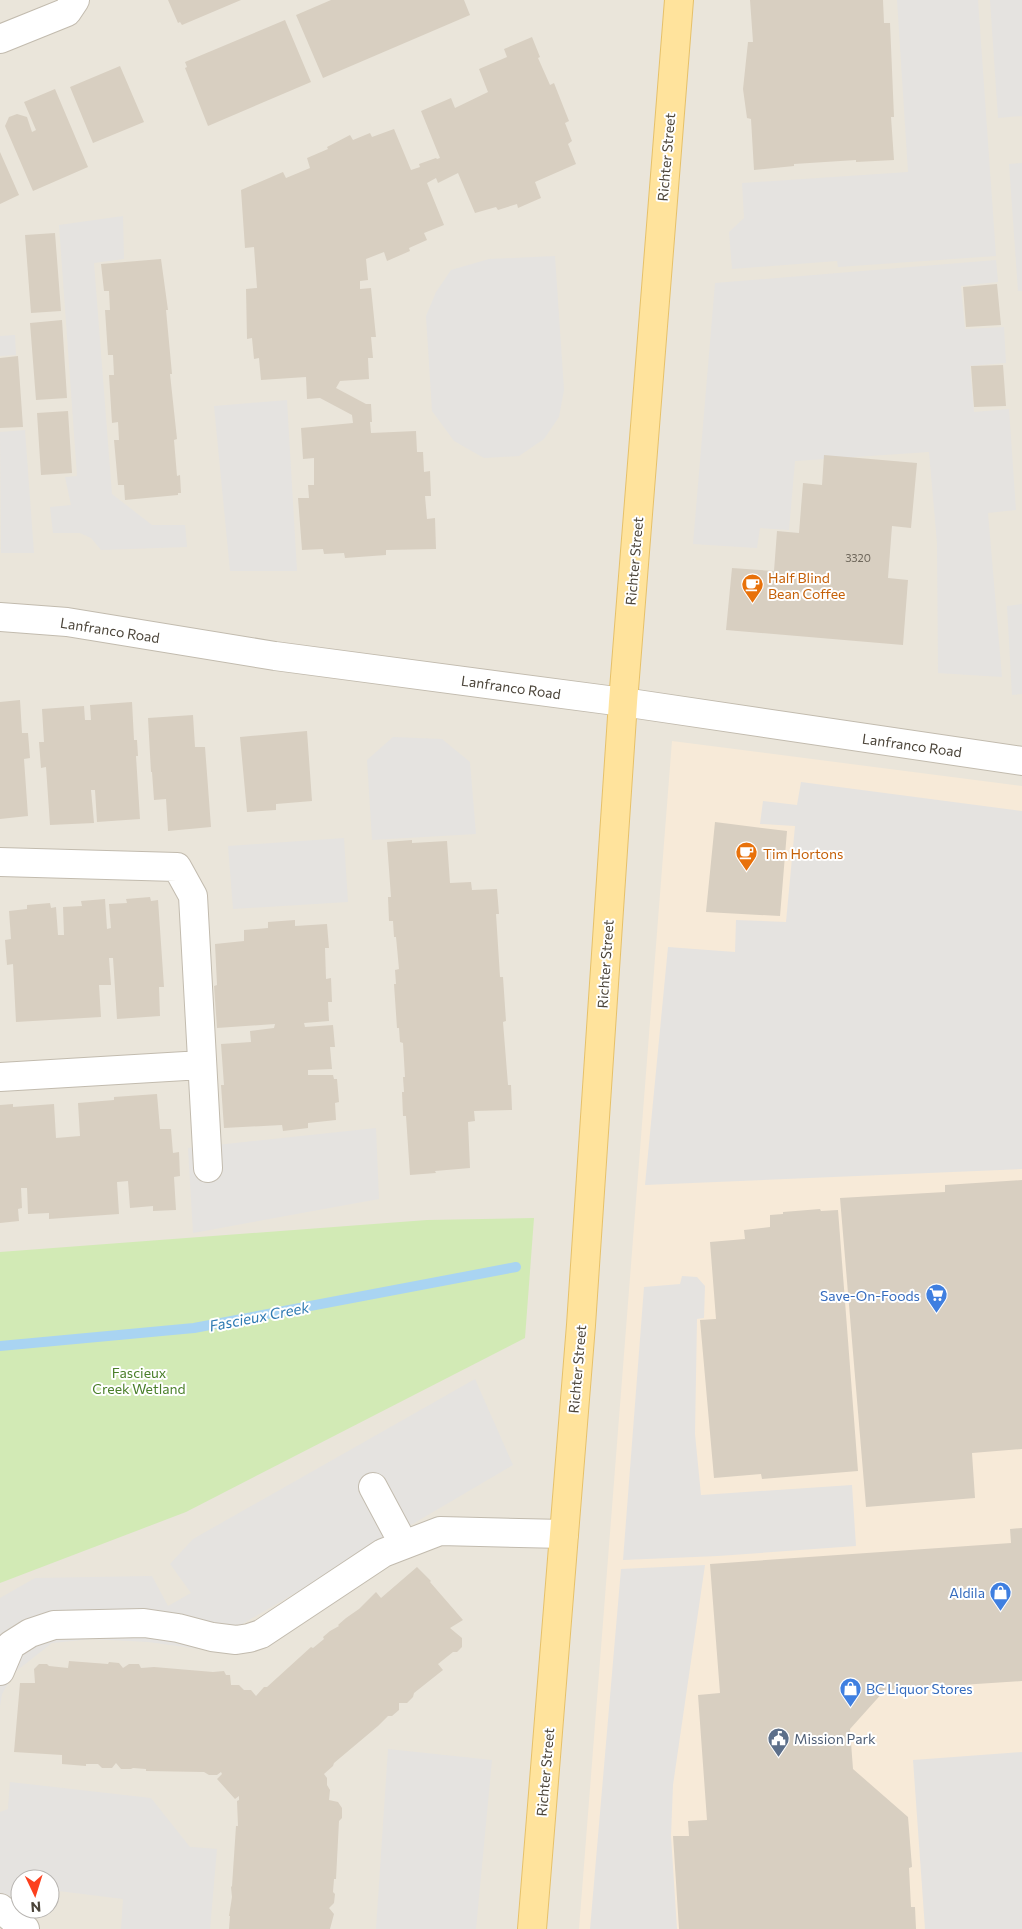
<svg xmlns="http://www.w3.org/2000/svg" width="1022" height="1929" viewBox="0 0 1022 1929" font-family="Commissioner,sans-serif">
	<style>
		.residential { fill: #eae5da; fill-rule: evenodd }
		.commercial { fill: #f7ead8 }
		.green { fill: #d2eab5 }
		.parking { fill: #e5e3e0 }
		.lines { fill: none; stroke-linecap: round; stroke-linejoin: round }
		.stream { stroke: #a9d4f2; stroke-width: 10 }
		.building { fill: #d8cfc1 }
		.minor-casing { stroke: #c2bbae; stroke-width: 30 }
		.major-casing { stroke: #e6c16a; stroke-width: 30 }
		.minor { stroke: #fff; stroke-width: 28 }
		.major { stroke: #ffe39c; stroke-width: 28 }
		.labels { text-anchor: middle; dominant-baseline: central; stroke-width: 4; stroke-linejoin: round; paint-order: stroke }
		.number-label { font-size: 11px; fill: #6e675b }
		.street-label { font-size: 14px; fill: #4b4439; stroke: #fff }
		.food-label { font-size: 14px; fill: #c56008; stroke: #fff; text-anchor: start }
		.shop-label { font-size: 14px; fill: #366cbe; stroke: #fff; text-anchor: end }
		.park-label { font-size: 14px; fill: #4a7f2a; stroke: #fff }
		.service-label { font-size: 14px; fill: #4e5e75; stroke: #fff; text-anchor: start }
		.water-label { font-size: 15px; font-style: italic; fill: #2e7ab2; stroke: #fff }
	</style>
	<rect width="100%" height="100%" fill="#f6f3ec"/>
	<path class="residential" d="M0,0H1022V1929H0ZM20,1879H50V1909H20Z"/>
	<path class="commercial" d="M672,741L1022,786V1929H579Z"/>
	<path class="green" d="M534,1218L525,1338L186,1512L0,1583V1252L427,1220Z"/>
	<path class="parking" d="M897,0H978L996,256L838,267L837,261L732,269L729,232L744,218L742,183L908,172Z
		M990,0H1022V116L998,118Z
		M1022,163V291H1018L1009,164Z
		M123,216L124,259L94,263L112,494L152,525H185L187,547L101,550L91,538L80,533H53L50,507L71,505L65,477L77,476L59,225Z
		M555,256L564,390L559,417L544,439L519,456L484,458L454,441L432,411L426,316L436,292L451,270L489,259Z
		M996,260L998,282L961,286L965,329L1004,327L1006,363L970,366L974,412L1009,409L1016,510L988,513L1002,677L938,673L937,543L929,452L795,461L789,530L760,528L757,548L693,544L715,283Z
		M15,335L16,355L0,356V336Z
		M287,400L297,571H230L214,406Z
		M25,430L34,553H1L0,432Z
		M1022,604V694L1012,695L1007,606Z
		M393,737L442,739L470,762L476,834L372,840L367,760Z
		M801,782L1022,811V1169L645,1185L668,947L735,952L736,920L786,922L795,826L760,824L763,801L797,805Z
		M344,838L348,902L233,909L228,846Z
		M376,1128L379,1199L193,1233L188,1148Z
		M682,1276L697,1277L705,1286L704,1318L697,1319L695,1434L701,1495L852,1485L856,1546L718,1556L623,1560L644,1287L680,1284Z
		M475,1379L513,1465L200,1649L148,1642L92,1639L52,1643L15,1672L2,1694L0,1707V1598L35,1578L152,1576L168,1606L191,1593L170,1564L193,1539Z
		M705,1565L673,1785L671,1836L677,1929H590L621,1569Z
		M388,1749L492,1760L476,1929H376Z
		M1022,1752V1929H925L913,1760Z
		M10,1782L151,1798L190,1847L217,1849L210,1929H121L123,1899L50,1890V1879H20V1908L0,1924V1812L8,1809Z"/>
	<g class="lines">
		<path class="stream" d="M0,1346L194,1328L516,1267"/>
	</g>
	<path class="building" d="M168,0H241L182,25L180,22L178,23Z
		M331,0H464L470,15L323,78L296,15Z
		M750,0H883L884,23H890L894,117H891L894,160L856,162V160L794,164V166L754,170L751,119L747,118L743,89L748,42H753Z
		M285,20L311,82L208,126L185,68L187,67L185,62Z
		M532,37L540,57L538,58L550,85L554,83L569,121L565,123L572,141L568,144L576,164L535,182L541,198L518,208L517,204L498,210L496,207L475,213L458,173L438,183L436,178L427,183L444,225L424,233L427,240L409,248L410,251L387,261L384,252L366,259L368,280L360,281V289L371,288L376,337H371L373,358H368L369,379L340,381L336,388L366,404H371L372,422H370L371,433L416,431L417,452H423L424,472L430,471L431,496H425L427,519L435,518L436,549L386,550V555L345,558L344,553L324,554L323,549L302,550L298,498H309L308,485H314V458L303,459L301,428L353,423L352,415L320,398L307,399L306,377L261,380L259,358L254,359L252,338L247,339L246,289L257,288L254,247L245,248L241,190L283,172L286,178L310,168L307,158L328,149L327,147L350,135L353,140L370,133L372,137L394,129L411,170L420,167L419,164L436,158L437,159L440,158L421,111L451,98L455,108L488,92L479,69L507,57L504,49Z
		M120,66L144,122L93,143L70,87Z
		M55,89L88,167L33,191L5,126L9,117L17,114L27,117L32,132L36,130L24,102Z
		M0,152L19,195L0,204Z
		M55,233L61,311L31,313L25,235Z
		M161,259L168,310H166L172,374H170L177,439L174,440L177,476L180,475L181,493H178V495L125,500L124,485H118L114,440H119L118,422L112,423L109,375H114L113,355H108L105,310H110L109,291H104L101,264Z
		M997,284L1001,325L966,327L963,287Z
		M62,320L67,398L36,400L30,323Z
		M18,356L23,427L0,428V358Z
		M1003,365L1006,406L974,407L971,366Z
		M68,411L72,473L41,475L37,413Z
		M824,455L917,463L911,528L892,526L888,578L908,580L903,645L726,630L732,568L774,571L777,531L799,533L803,483L822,485Z
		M20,700L22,733H28L30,758L24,759L28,816L0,819V702Z
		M132,702L134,740H137L138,756H136L140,819L97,822L95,790H91L94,823L50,825L46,767L41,768L39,742H44L42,709L84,706L85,720H91L90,705Z
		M193,715L195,747H205L211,827L168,831L166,799L154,800L152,772H151L148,718Z
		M307,731L312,801L276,804V810L247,812L240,737Z
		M715,822L787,831L780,916L706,912Z
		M412,840V843L447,841L450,883L471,882L472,890L497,889L499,914H496L500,977H503L506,1021L503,1022L508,1085H511L512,1110L474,1111L475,1121L468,1122L470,1168L435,1171L436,1173L410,1175L406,1116H403L402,1092H404L403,1077H405L403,1043L400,1042L399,1028H397L394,984H396L395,970L399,969L396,937H394L393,921H389L388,897H391L387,842Z
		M150,897L151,901L158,900L164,987H159L160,1016L117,1019L113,958H109L111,985H99L101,1017L16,1022L13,964L7,965L5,940L11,939L9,911L27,909V905L50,903L51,908L56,907L58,935H64L63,907L82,906L81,901L105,899L107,929L111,928L109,904L127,903L126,899Z
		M295,920V926L327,924L329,948H325L326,979L331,978L332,1002H328L329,1021L304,1023L305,1027L333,1025L335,1047H330L332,1069L308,1070V1075H333L334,1079H337L339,1102L335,1103L336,1120L308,1123V1128L283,1131L282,1125L224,1128L221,1085H224L221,1044L251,1042L250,1031L274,1028L275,1024L217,1028L214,986L217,985L215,944L244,941V930L268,928V922Z
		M157,1094L160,1129H171L173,1153L179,1152L180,1176L174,1177L176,1210L153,1211V1206L130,1208L128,1181L117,1182L119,1214L49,1219V1213L28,1214L27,1188H21L22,1208L18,1209L19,1221L0,1223V1105L13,1104V1107L54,1104L56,1138L80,1136L78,1103L114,1100V1097Z
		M1022,1180V1449L972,1453L975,1498L866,1507L840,1198L945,1192V1185Z
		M820,1209L821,1211L838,1210L858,1471L762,1479L761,1474L714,1478L700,1320L716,1319L710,1242L745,1239L744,1230L770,1227V1215L783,1214V1212Z
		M1022,1528V1681L885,1690L850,1729L853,1769L908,1817L912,1867L909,1868L911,1907H915L916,1929H679L673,1836H689L688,1821L707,1820L698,1695L720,1693L710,1564L1011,1543L1010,1529Z
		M417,1567L431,1581L430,1582L463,1620L450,1628L462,1638V1647L457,1652H453L438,1664L443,1670L414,1693L413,1697L407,1703H399V1710L392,1716H388L378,1726L334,1763L333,1766L324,1774L327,1778V1785L330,1790L329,1800L338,1802L342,1808V1818L339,1821L336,1879H334L333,1892L335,1894L334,1903L329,1908L334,1914L330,1929H229L230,1916H229L232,1897L231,1887L232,1886L236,1826H238L237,1801L239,1800V1796L235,1799L217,1779L222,1774L221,1772L217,1775H209L204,1772L146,1771V1769L133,1768L131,1769H121L116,1763L112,1768H102L98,1764H86V1766L62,1764V1755L14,1752L20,1683H35L34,1669L39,1664H47L49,1666L68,1668L69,1661L108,1664L109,1662L119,1663L123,1668L129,1664H139L141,1668L154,1667L213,1672L224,1671L226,1675H230L231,1685H239L244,1690H251L256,1696L264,1687H267L311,1647L313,1648L324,1639L323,1637L330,1631L339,1626L338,1625L346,1618L359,1609L376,1592L381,1598Z"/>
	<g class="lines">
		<defs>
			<path id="minor" d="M0,39L67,12L75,0
				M0,617L67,622L275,656L623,702L1022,761
				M0,862L177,867L193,896L208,1168
				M0,1077L202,1065
				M373,1487L404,1545
				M0,1671L11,1645L30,1633L54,1625L144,1623L178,1628L212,1637L236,1640L249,1638L261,1634L383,1553L440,1531L564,1534
				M0,1908L25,1929"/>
			<path id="major" d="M532,1929L581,1325L623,702L679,0"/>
		</defs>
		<use href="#minor" class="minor-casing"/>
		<use href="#major" class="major-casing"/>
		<use href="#minor" class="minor"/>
		<use href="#major" class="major"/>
	</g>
	<defs>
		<symbol id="cafe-pin" viewBox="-11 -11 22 30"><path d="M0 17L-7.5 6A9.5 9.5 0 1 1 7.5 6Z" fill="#e8710a" stroke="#fff"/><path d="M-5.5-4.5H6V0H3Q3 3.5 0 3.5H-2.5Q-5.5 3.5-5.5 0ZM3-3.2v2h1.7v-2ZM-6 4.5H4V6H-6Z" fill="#fff"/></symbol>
		<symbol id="supermarket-pin" viewBox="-11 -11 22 30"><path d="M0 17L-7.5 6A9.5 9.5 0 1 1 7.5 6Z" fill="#3f7fe0" stroke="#fff"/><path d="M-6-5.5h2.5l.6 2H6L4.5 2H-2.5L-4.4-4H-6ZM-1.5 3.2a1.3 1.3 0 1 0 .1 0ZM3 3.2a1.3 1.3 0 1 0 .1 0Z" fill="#fff"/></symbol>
		<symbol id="shop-pin" viewBox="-11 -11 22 30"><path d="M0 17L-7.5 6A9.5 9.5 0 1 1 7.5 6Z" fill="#3f7fe0" stroke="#fff"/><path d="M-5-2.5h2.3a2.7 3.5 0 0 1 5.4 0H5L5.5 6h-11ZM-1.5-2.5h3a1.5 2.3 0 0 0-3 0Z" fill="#fff"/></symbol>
		<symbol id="civic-pin" viewBox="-11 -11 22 30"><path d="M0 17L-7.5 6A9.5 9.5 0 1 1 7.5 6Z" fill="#5c6f8a" stroke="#fff"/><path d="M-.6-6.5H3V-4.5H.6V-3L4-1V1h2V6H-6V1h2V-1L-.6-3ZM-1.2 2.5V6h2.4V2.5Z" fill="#fff"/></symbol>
	</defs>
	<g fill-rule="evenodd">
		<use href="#cafe-pin" x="740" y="572" width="25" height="34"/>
		<use href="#cafe-pin" x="734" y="840" width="25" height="34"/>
		<use href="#supermarket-pin" x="924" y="1282" width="25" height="34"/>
		<use href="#shop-pin" x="988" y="1580" width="25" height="34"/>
		<use href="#shop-pin" x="838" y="1676" width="25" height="34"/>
		<use href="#civic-pin" x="766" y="1726" width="25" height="34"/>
	</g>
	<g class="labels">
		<g class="number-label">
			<text x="858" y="557">3320</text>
		</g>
		<g class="street-label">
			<text transform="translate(666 157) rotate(-85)">Richter Street</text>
			<text transform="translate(634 561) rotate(-85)">Richter Street</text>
			<text transform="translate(110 630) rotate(9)">Lanfranco Road</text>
			<text transform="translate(511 687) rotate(8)">Lanfranco Road</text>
			<text transform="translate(912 745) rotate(8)">Lanfranco Road</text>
			<text transform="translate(605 964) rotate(-86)">Richter Street</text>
			<text transform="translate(577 1369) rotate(-85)">Richter Street</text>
			<text transform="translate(545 1772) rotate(-85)">Richter Street</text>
		</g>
		<g class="food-label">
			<text x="768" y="577">Half Blind<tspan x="768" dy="16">Bean Coffee</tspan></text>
			<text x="763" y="853">Tim Hortons</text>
		</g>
		<g class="shop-label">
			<text x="920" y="1295">Save-On-Foods</text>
			<text x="985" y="1592">Aldila</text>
			<text x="866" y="1688" text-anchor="start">BC Liquor Stores</text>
		</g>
		<g class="park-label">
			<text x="139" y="1372">Fascieux<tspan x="139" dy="16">Creek Wetland</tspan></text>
		</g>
		<g class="service-label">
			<text x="794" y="1738">Mission Park</text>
		</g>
		<g class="water-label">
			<text transform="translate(259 1316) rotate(-11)">Fascieux Creek</text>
		</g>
	</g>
	<g transform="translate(35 1894) rotate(176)"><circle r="24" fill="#ffffff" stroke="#b7b4b0"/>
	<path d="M0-4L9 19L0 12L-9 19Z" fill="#fc3f1d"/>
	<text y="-8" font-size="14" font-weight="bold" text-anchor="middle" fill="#4b4439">N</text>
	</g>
</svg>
